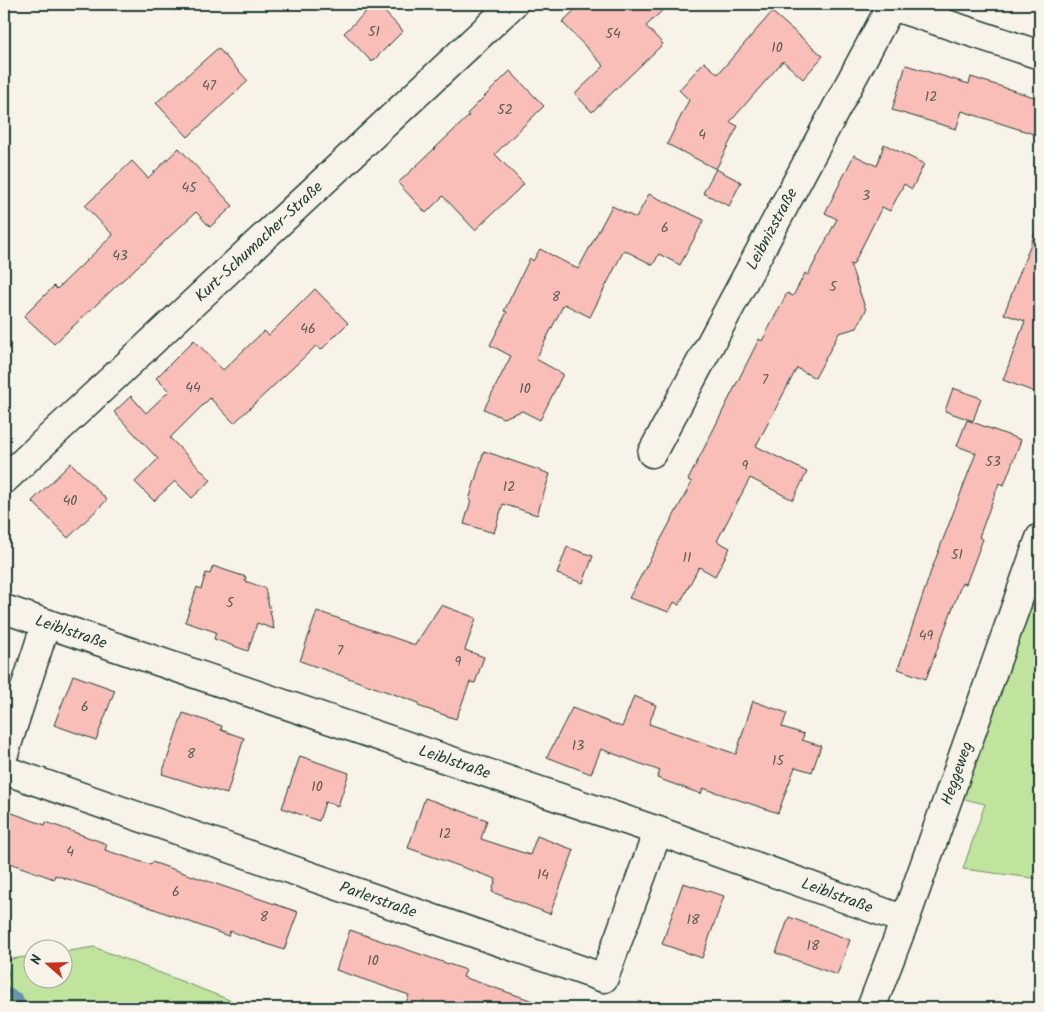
<svg xmlns="http://www.w3.org/2000/svg" width="1044" height="1012" viewBox="0 0 1044 1012" font-family="Kalam,sans-serif">
	<style>
		.green { fill: #c0e39d; stroke: #709068 }
		.lines { fill: none; stroke-linecap: round; stroke-linejoin: round }
		.stream { stroke: #6a93aa; stroke-width: 10 }
		.building { fill: #f9beb7; stroke: #1f3d34 }
		.street-casing { stroke: #1f3d34; stroke-width: 31 }
		.secondary-casing { stroke: #1f3d34; stroke-width: 31 }
		.street { stroke: #f7f3e8; stroke-width: 28 }
		.secondary { stroke: #f7f3e8; stroke-width: 28 }
		.labels { text-anchor: middle; dominant-baseline: central; stroke-width: 4; stroke-linejoin: round; paint-order: stroke }
		.number-label { font-size: 14px; fill: #565d55 }
		.street-label { font-size: 16px; fill: #1f3d34; stroke: #f7f3e8 }
	</style>
	<rect width="100%" height="100%" fill="#f7f3e8"/>
	<filter id="ink" filterUnits="userSpaceOnUse"><feTurbulence type="fractalNoise" baseFrequency=".02" numOctaves="2"/><feDisplacementMap in="SourceGraphic" scale="10" xChannelSelector="R" yChannelSelector="G"/><feConvolveMatrix kernelMatrix="1 2 1 2 8 2 1 2 1" color-interpolation-filters="sRGB"/></filter>
	<g filter="url(#ink)">
		<path class="green" d="M1040,562V879L963,869L985,804L956,797Z
			M94,947L245,1006L249,1008H4V960L32,956V980H62L63,952Z"/>
		<g class="lines">
			<path class="stream" d="M4,972V975
				M4,991L18,998L22,1008"/>
		</g>
		<path class="building" d="M374,4H377L403,31L372,62L344,33Z
			M581,4H669L646,26L663,44L592,112L575,94L604,66L562,22Z
			M772,12L823,56L803,79L783,61L730,122L738,126L716,169L741,182L729,206L703,193L716,169L667,144L689,100L679,90L704,62L718,74Z
			M218,48L248,81L188,137L156,103Z
			M906,65L969,84L971,77L1040,99V136L962,111L956,129L892,110Z
			M510,71L544,106L495,154L524,184L475,230L443,196L426,213L398,183L469,116L467,114Z
			M884,144L924,164L912,189L904,184L890,211L882,207L853,265L850,264L866,310L857,328L839,333L815,378L797,368L756,446L807,472L793,500L750,478L717,541L730,548L715,576L699,567L679,605L674,602L669,612L629,598L692,482L688,480L759,339L762,341L787,293L793,296L805,273L808,275L837,219L825,213L854,155L877,166Z
			M179,148L233,206L210,227L196,212L54,344L24,316L54,286L57,289L113,235L85,206L132,161L148,178Z
			M649,194L704,220L680,265L659,254L653,265L624,250L590,317L564,304L536,359L563,374L540,420L522,411L503,418L484,409L511,356L490,345L507,312L504,311L530,258L533,261L540,249L578,269L612,206L636,218Z
			M1038,225H1040V394L1003,380L1025,321L1004,314Z
			M315,289L348,323L321,350L316,346L234,423L210,398L170,438L211,480L192,498L175,481L154,501L135,482L158,459L114,412L131,396L146,413L169,391L156,378L194,340L223,370L264,331L269,335Z
			M953,388L981,398L973,421L945,411Z
			M967,420L1021,440L1004,485L999,483L979,537L983,539L966,584L962,583L926,679L898,669L931,571L976,453L957,446Z
			M484,451L550,474L537,515L503,504L494,533L464,524L471,500H469Z
			M71,463L107,500L68,538L32,501Z
			M567,547L593,556L583,583L557,574Z
			M213,566L246,577L245,581L265,588L274,629L257,623L248,651L214,639L216,632L185,622L197,587L201,589L206,573L210,574Z
			M441,605L476,618L465,650L484,657L475,683L470,682L456,719L418,706L419,703L300,661L317,611L415,645Z
			M73,675L115,690L96,740L54,725Z
			M634,696L656,705L649,724L736,754L753,701L787,713L782,727L804,734L802,740L821,746L812,772L795,767L778,813L703,788L701,794L657,778L660,771L601,749L591,774L547,757L572,708L622,727Z
			M183,713L222,726L221,730L244,738L227,794L162,774Z
			M300,756L349,773L338,806L325,802L319,821L282,808Z
			M425,798L487,820L481,839L530,855L537,836L574,850L550,914L492,892L496,879L408,848Z
			M4,810L45,825L46,822L107,844L105,850L151,865L152,862L298,912L284,950L230,931L228,936L100,889L55,875L54,879L4,861Z
			M683,883L724,896L702,958L662,944Z
			M789,917L850,940L837,975L776,953Z
			M350,930L466,970L463,977L542,1004L541,1008H404L409,995L336,970Z"/>
		<g class="lines">
			<defs>
				<g id="street">
					<path d="M886,4L1040,55"/>
					<path id="s1" d="M652,453L891,6"/>
					<path id="s2" d="M4,609L658,831L905,920"/>
					<path d="M4,754L46,623"/>
					<path id="s3" d="M4,770L604,978L658,831"/>
					<path id="s4" d="M871,1008L905,920L1040,538"/>
				</g>
				<g id="secondary">
					<path id="s5" d="M4,480L513,4"/>
				</g>
			</defs>
			<use href="#street" class="street-casing"/>
			<use href="#secondary" class="secondary-casing"/>
			<use href="#street" class="street"/>
			<use href="#secondary" class="secondary"/>
		</g>
	</g>
	<g class="labels">
		<g class="number-label">
			<text x="374" y="32">51</text>
			<text x="613" y="34">54</text>
			<text x="777" y="48">10</text>
			<text x="209" y="86">47</text>
			<text x="931" y="97">12</text>
			<text x="505" y="110">52</text>
			<text x="702" y="135">4</text>
			<text x="189" y="188">45</text>
			<text x="866" y="196">3</text>
			<text x="665" y="228">6</text>
			<text x="120" y="256">43</text>
			<text x="833" y="287">5</text>
			<text x="556" y="297">8</text>
			<text x="308" y="329">46</text>
			<text x="765" y="380">7</text>
			<text x="193" y="388">44</text>
			<text x="525" y="389">10</text>
			<text x="993" y="462">53</text>
			<text x="745" y="466">9</text>
			<text x="509" y="487">12</text>
			<text x="70" y="501">40</text>
			<text x="957" y="555">51</text>
			<text x="687" y="558">11</text>
			<text x="230" y="603">5</text>
			<text x="926" y="636">49</text>
			<text x="340" y="651">7</text>
			<text x="458" y="662">9</text>
			<text x="85" y="707">6</text>
			<text x="578" y="746">13</text>
			<text x="191" y="754">8</text>
			<text x="778" y="761">15</text>
			<text x="317" y="787">10</text>
			<text x="445" y="834">12</text>
			<text x="70" y="852">4</text>
			<text x="543" y="875">14</text>
			<text x="176" y="892">6</text>
			<text x="264" y="917">8</text>
			<text x="693" y="920">18</text>
			<text x="813" y="946">18</text>
			<text x="373" y="961">10</text>
		</g>
		<g class="street-label">
			<text stroke="none"><textPath href="#s1" startOffset="254">Leibnizstraße</textPath></text>
			<text stroke="none"><textPath href="#s5" startOffset="349">Kurt-Schumacher-Straße</textPath></text>
			<text stroke="none"><textPath href="#s2" startOffset="71">Leiblstraße</textPath></text>
			<text stroke="none"><textPath href="#s2" startOffset="476">Leiblstraße</textPath></text>
			<text stroke="none"><textPath href="#s4" startOffset="250">Heggeweg</textPath></text>
			<text stroke="none"><textPath href="#s2" startOffset="881">Leiblstraße</textPath></text>
			<text stroke="none"><textPath href="#s3" startOffset="396">Parlerstraße</textPath></text>
		</g>
	</g>
	<rect width="1044" height="1012" fill="none" stroke="#f7f3e8" stroke-width="20"/>
	<rect x="10" y="10" width="1024" height="992" fill="none" stroke="#1f3d34" stroke-width="2" filter="url(#ink)"/>
	<g transform="translate(48 964) rotate(290)"><circle r="24" fill="#f7f3e8" stroke="#a1aaa0"/>
	<path d="M0-4L9 19L0 12L-9 19Z" fill="#c8321e"/>
	<text y="-8" font-size="14" font-weight="bold" text-anchor="middle" fill="#1f3d34">N</text>
	</g>
</svg>
